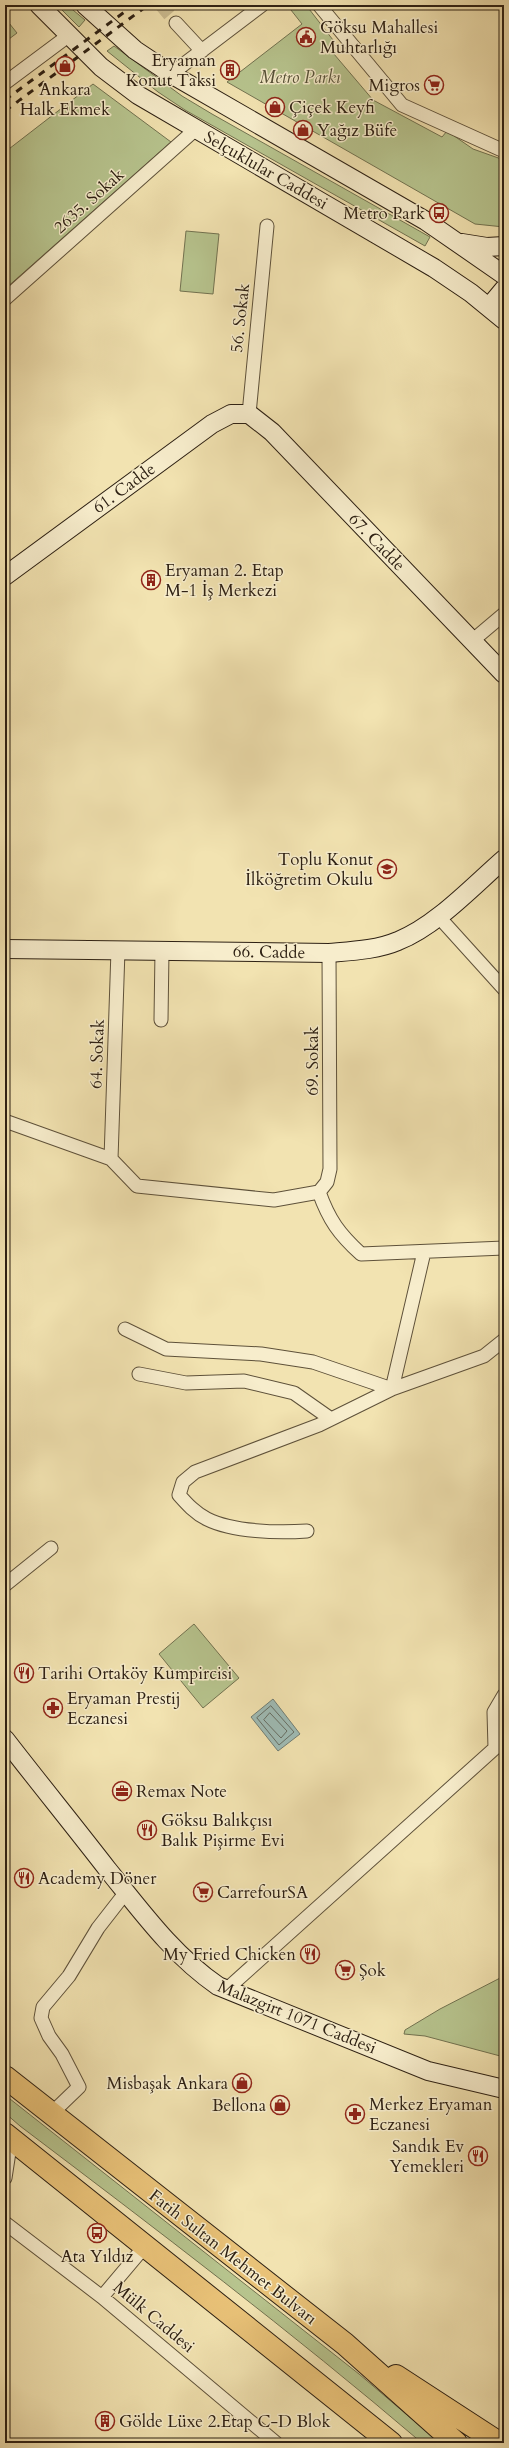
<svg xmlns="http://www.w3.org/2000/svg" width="509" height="2448" viewBox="0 0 509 2448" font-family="Cardo,serif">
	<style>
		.green { fill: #b7c48e; stroke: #727250 }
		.water { fill: #9fbcb6; stroke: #717e75 }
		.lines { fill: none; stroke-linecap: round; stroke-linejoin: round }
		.shore { stroke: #666e64; stroke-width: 1 }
		.street-tunnel { stroke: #cbbc91; stroke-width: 13; stroke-dasharray: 13 6; stroke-linecap: butt }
		.street-casing { stroke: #5e513a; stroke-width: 15 }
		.secondary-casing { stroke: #2d2013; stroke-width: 20 }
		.highway-casing { stroke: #2d2013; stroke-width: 24 }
		.street { stroke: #f7edcc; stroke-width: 13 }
		.secondary { stroke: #f7edcc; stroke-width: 18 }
		.highway { stroke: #e9c278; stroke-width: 22 }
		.rail { stroke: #2d2013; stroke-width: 3; stroke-dasharray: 7 7; stroke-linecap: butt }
		.labels { text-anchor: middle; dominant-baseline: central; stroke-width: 3; stroke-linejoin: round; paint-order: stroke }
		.poi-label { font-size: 17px; fill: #2d2013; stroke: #f7edcc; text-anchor: start }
		.park-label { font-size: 17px; font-style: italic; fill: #565138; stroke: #f7edcc }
		.street-label { font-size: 17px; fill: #2d2013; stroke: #f7edcc }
	</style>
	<rect width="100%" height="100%" fill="#f2e3b1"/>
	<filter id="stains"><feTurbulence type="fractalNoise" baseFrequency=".005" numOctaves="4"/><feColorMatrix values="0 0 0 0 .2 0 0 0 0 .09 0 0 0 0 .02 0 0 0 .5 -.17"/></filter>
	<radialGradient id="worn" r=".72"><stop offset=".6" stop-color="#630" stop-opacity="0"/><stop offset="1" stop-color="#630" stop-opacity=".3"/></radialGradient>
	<path class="green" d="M57,5H67L85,20L79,27Z
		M287,5H306L333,40L328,47L373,100L442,137L447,131L473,149L504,160V227L475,224L227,82L302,24Z
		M5,18L17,33L5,42Z
		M114,46L182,96L212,114L430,237L425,246L185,110L158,92L107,51Z
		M93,84L171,142L5,289V152Z
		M186,231L219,234L213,294L180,291Z
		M194,1624L239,1678L203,1708L159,1654Z
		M504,1976V2057L425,2036L404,2034L405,2030L440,2009Z
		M5,2095L359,2374L440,2443H422C292,2332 156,2229 20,2126L5,2113Z"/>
	<path class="water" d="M273,1699L300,1734L278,1751L251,1717Z"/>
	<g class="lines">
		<path class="shore" d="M271,1706L294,1732L279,1745L257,1718Z
			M270,1713L287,1731L281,1738L264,1720Z"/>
		<path class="street-tunnel" d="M161,5L176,23"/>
		<defs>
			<path id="street" d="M319,5L402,105L504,151
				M176,23L202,51
				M171,74L262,5
				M5,83L68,36
				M5,299L196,129
				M249,414L267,226
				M472,641L504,614
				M438,916L504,989
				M161,1020L162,951
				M5,1121L111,1159L137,1186L274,1200L319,1192L327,1182L330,1169L329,953
				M111,1159L118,950
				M319,1192C329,1220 339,1234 361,1254L504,1248
				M125,1329L166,1349L261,1354L313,1362L392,1389L424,1252
				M139,1374L186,1383L244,1381L294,1393L331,1419
				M307,1531C278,1533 233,1532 207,1519C195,1513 187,1504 179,1495L183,1482L195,1472L319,1425L392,1389L484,1356L504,1340
				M5,1585L51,1548
				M495,1748L494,1712L504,1695
				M227,1989L504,1740
				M52,2113L79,2087L62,2054L49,2036L41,2018L43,2007L69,1976L98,1928L126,1892
				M5,2178L11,2139
				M5,2223L102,2297L276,2443
				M102,2297L145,2246"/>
			<path id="secondary" d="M39,5L101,67L138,95L434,268L471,293L504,320
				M85,5L135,50L171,74L426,221L504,275
				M462,243L487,247L504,246
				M489,307L504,289
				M5,576L212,424L231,414H249L272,432L504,674
				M5,949L329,953C352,951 377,950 398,941C436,926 473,886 504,859
				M5,1739C39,1783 74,1826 108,1870C142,1912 173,1955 218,1986L428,2071L504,2089"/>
			<path id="highway" d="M5,2077L345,2344L456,2443
				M5,2134L391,2443
				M396,2376L499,2443"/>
		</defs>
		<use href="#street" class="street-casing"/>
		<use href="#secondary" class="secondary-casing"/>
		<use href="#highway" class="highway-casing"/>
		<use href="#street" class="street"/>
		<use href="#secondary" class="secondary"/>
		<use href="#highway" class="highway"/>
		<path class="rail" d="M5,100L134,5
			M5,111L148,5"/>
	</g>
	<defs>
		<symbol id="civic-ring" viewBox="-11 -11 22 22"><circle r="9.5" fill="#f7edcc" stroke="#8f2418" stroke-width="1.5"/><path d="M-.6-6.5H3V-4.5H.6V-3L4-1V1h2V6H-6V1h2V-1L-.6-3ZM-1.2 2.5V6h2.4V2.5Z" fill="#8f2418"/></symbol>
		<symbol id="shop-ring" viewBox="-11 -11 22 22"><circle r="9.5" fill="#f7edcc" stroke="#8f2418" stroke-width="1.5"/><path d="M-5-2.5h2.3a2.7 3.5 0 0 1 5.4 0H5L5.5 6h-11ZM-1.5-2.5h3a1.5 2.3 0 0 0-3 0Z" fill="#8f2418"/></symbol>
		<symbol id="building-ring" viewBox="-11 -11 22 22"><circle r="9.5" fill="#f7edcc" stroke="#8f2418" stroke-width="1.5"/><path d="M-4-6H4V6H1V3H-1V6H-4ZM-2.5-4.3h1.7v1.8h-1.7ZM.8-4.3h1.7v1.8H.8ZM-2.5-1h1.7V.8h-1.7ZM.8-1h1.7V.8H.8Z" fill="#8f2418"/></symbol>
		<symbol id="supermarket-ring" viewBox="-11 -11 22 22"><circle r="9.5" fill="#f7edcc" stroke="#8f2418" stroke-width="1.5"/><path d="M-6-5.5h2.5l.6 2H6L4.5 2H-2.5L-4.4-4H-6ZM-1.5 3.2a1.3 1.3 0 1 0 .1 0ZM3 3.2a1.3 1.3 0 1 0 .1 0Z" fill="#8f2418"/></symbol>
		<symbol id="bus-ring" viewBox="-11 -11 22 22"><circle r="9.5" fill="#f7edcc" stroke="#8f2418" stroke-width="1.5"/><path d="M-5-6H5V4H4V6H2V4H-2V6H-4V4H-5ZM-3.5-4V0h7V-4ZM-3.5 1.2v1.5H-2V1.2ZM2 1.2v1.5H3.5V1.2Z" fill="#8f2418"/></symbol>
		<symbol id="school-ring" viewBox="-11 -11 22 22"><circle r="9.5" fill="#f7edcc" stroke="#8f2418" stroke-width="1.5"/><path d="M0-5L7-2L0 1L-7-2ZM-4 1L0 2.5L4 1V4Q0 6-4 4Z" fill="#8f2418"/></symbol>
		<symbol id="restaurant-ring" viewBox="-11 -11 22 22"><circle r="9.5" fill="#f7edcc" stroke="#8f2418" stroke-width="1.5"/><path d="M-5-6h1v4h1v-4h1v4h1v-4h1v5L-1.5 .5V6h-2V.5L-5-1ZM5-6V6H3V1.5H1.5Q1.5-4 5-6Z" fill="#8f2418"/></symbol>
		<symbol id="pharmacy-ring" viewBox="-11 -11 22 22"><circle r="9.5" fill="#f7edcc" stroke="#8f2418" stroke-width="1.5"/><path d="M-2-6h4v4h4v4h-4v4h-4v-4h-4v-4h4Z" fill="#8f2418"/></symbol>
		<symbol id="office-ring" viewBox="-11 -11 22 22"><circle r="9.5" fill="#f7edcc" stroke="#8f2418" stroke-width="1.5"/><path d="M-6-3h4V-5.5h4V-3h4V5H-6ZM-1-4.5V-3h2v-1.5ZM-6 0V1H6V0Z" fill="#8f2418"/></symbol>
	</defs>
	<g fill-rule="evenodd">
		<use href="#civic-ring" x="295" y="26" width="22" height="22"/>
		<use href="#shop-ring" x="54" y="55" width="22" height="22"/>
		<use href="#building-ring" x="219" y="59" width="22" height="22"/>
		<use href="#supermarket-ring" x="423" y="74" width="22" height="22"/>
		<use href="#shop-ring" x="264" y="96" width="22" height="22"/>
		<use href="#shop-ring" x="292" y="119" width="22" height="22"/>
		<use href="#bus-ring" x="428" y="202" width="22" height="22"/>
		<use href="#building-ring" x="140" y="569" width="22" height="22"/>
		<use href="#school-ring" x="376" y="858" width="22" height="22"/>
		<use href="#restaurant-ring" x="13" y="1662" width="22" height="22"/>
		<use href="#pharmacy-ring" x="42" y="1697" width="22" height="22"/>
		<use href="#office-ring" x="111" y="1780" width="22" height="22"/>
		<use href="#restaurant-ring" x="136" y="1819" width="22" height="22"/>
		<use href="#restaurant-ring" x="13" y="1867" width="22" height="22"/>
		<use href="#supermarket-ring" x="192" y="1881" width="22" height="22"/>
		<use href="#restaurant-ring" x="299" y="1943" width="22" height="22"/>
		<use href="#supermarket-ring" x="334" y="1959" width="22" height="22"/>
		<use href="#shop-ring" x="231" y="2072" width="22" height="22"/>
		<use href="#shop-ring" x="269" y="2094" width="22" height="22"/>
		<use href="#pharmacy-ring" x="344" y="2103" width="22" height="22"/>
		<use href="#restaurant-ring" x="467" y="2145" width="22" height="22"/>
		<use href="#bus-ring" x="86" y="2222" width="22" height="22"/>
		<use href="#building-ring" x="94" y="2410" width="22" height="22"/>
	</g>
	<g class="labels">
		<g class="poi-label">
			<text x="320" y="27">Göksu Mahallesi<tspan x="320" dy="20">Muhtarlığı</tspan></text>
			<text x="216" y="60" text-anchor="end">Eryaman<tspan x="216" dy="20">Konut Taksi</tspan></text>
			<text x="420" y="85" text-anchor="end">Migros</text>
			<text x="65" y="89" text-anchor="middle">Ankara<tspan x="65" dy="20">Halk Ekmek</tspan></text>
			<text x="289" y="107">Çiçek Keyfi</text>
			<text x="317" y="130">Yağız Büfe</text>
			<text x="425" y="213" text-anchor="end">Metro Park</text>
			<text x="165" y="570">Eryaman 2. Etap<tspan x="165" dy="20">M-1 İş Merkezi</tspan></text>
			<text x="373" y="859" text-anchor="end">Toplu Konut<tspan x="373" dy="20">İlköğretim Okulu</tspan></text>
			<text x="38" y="1673">Tarihi Ortaköy Kumpircisi</text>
			<text x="67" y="1698">Eryaman Prestij<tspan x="67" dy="20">Eczanesi</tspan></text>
			<text x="136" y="1791">Remax Note</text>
			<text x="161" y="1820">Göksu Balıkçısı<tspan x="161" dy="20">Balık Pişirme Evi</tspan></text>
			<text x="38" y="1878">Academy Döner</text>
			<text x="217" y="1892">CarrefourSA</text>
			<text x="296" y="1954" text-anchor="end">My Fried Chicken</text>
			<text x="359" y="1970">Şok</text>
			<text x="228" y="2083" text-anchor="end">Misbaşak Ankara</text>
			<text x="369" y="2104">Merkez Eryaman<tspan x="369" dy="20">Eczanesi</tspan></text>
			<text x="266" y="2105" text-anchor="end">Bellona</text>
			<text x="464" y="2146" text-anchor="end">Sandık Ev<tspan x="464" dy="20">Yemekleri</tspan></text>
			<text x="97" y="2256" text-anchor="middle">Ata Yıldız</text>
			<text x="119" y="2421">Gölde Lüxe 2.Etap C-D Blok</text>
		</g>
		<g class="park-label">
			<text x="300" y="77">Metro Parkı</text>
		</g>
		<g class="street-label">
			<text transform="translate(266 170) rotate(30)">Selçuklular Caddesi</text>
			<text transform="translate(89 201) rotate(-42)">2635. Sokak</text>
			<text transform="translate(240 318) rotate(-84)">56. Sokak</text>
			<text transform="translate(124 488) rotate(-36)">61. Cadde</text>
			<text transform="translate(377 542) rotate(46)">67. Cadde</text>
			<text transform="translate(269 952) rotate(1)">66. Cadde</text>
			<text transform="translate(97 1054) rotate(-88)">64. Sokak</text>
			<text transform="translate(312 1061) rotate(-90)">69. Sokak</text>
			<text transform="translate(297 2017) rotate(22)">Malazgirt 1071 Caddesi</text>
			<text transform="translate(233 2257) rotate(38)">Fatih Sultan Mehmet Bulvarı</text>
			<text transform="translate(154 2317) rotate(40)">Mülk Caddesi</text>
		</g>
	</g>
	<rect width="509" height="2448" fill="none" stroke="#f2e3b1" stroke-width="20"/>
	<rect x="6" y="6" width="497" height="2436" fill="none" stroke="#2d2013" stroke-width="2"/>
	<rect x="10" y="10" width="489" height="2428" fill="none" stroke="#2d2013"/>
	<rect width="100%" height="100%" filter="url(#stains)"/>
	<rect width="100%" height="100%" fill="url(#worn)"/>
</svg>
